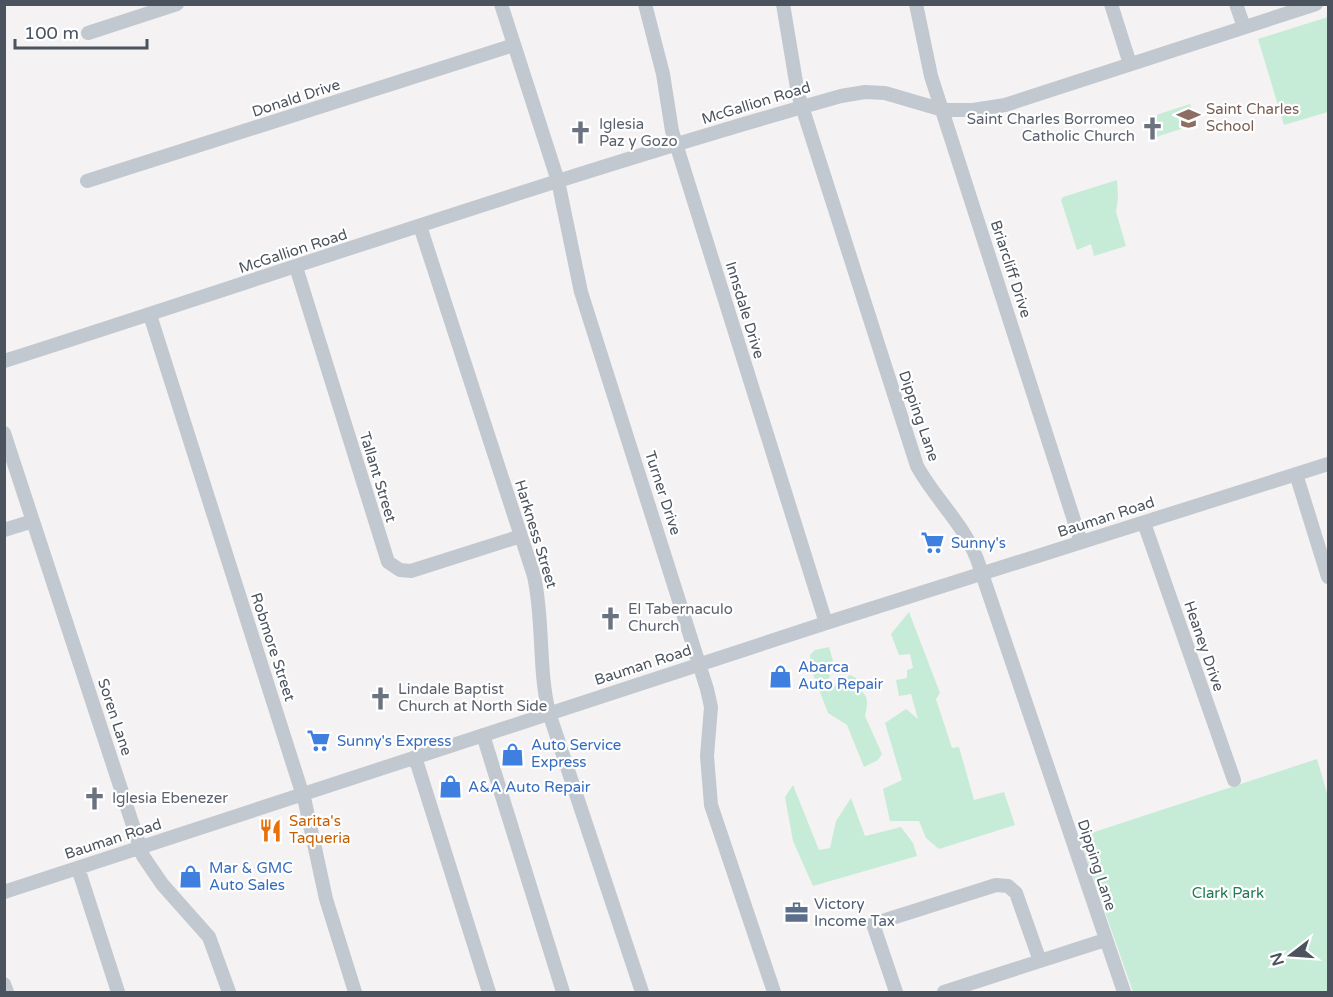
<svg xmlns="http://www.w3.org/2000/svg" width="1333" height="997" viewBox="0 0 1333 997" font-family="'Varela Round',sans-serif">
	<style>
		.green { fill: #c6ecd8 }
		.lines { fill: none; stroke-linecap: round; stroke-linejoin: round }
		.minor { stroke: #c1c8cf; stroke-width: 14 }
		.labels { text-anchor: middle; dominant-baseline: central; stroke-width: 4.5; stroke-linejoin: round; paint-order: stroke }
		.street-label { font-size: 15px; fill: #4b535e; stroke: #fff }
		.education-label { font-size: 15px; fill: #785e54; stroke: #fff; text-anchor: start }
		.worship-label { font-size: 15px; fill: #5b616d; stroke: #fff; text-anchor: start }
		.shop-label { font-size: 15px; fill: #366cbe; stroke: #fff; text-anchor: start }
		.food-label { font-size: 15px; fill: #c56008; stroke: #fff; text-anchor: start }
		.park-label { font-size: 15px; fill: #217a55; stroke: #fff }
		.service-label { font-size: 15px; fill: #4e5e75; stroke: #fff; text-anchor: start }
	</style>
	<rect width="100%" height="100%" fill="#f4f2f2"/>
	<path class="green" d="M1328,17V112L1284,125L1258,39Z
		M1190,104L1196,124L1156,137L1150,117Z
		M1117,180L1118,198L1116,212L1126,246L1094,256L1091,244L1077,250L1061,200L1063,197Z
		M909,612L940,693L936,699L952,748L959,747L974,800L1004,792L1015,825L939,849L926,838L919,821H890L883,789L902,780L885,723L906,709L918,719L911,694L899,696L896,680L907,678V670L913,668L910,654L899,655L891,634Z
		M829,647L833,661L828,683L832,688L850,675L856,678C859,698 872,688 865,716L882,754L878,760L864,767L847,725L828,713L811,669L810,655L815,650Z
		M1317,759L1328,796V992H1133L1079,837Z
		M793,785L819,850L830,848L836,821L851,798L865,836L901,827L913,843L917,856L813,886L793,841L785,797Z"/>
	<g class="lines">
		<path class="minor" d="M501,4L558,181L581,292L707,689L711,707L707,756L711,805L774,992
			M645,4L663,74L672,131L826,623
			M783,4L798,94L917,466C935,499 963,523 977,559L1124,992
			M916,4L931,76L1081,542
			M1111,4L1130,64
			M1236,4L1244,27
			M88,33L177,4
			M87,181L514,45
			M420,226L534,576C544,622 538,668 549,713L642,992
			M296,267L388,562L400,570L411,571L521,536
			M150,315L305,802L326,899L355,992
			M4,361C283,272 560,175 841,96L865,92L885,93L943,110H973L1005,105L1316,4
			M4,433L143,856L162,884L209,937L229,992
			M1296,474L1328,577
			M1144,523L1234,780
			M4,530L33,521
			M483,735L563,992
			M415,757L489,992
			M78,868L118,992
			M4,892L826,623L1328,464
			M4,984L7,992
			M896,992L873,924L996,885L1008,886L1016,893L1040,961
			M944,992L1105,940"/>
	</g>
	<defs>
		<symbol id="school-bare" viewBox="-9 -9 18 18"><path d="M0-5L7-2L0 1L-7-2ZM-4 1L0 2.5L4 1V4Q0 6-4 4Z" fill="#8d6e63" stroke="#fff" stroke-width="2.5" paint-order="stroke"/></symbol>
		<symbol id="church-bare" viewBox="-9 -9 18 18"><path d="M-1.2-6h2.4v3.5h3.3v2.4h-3.3V6h-2.4V-.1h-3.3v-2.4h3.3Z" fill="#6b7280" stroke="#fff" stroke-width="2.5" paint-order="stroke"/></symbol>
		<symbol id="supermarket-bare" viewBox="-9 -9 18 18"><path d="M-6-5.5h2.5l.6 2H6L4.5 2H-2.5L-4.4-4H-6ZM-1.5 3.2a1.3 1.3 0 1 0 .1 0ZM3 3.2a1.3 1.3 0 1 0 .1 0Z" fill="#3f7fe0" stroke="#fff" stroke-width="2.5" paint-order="stroke"/></symbol>
		<symbol id="shop-bare" viewBox="-9 -9 18 18"><path d="M-5-2.5h2.3a2.7 3.5 0 0 1 5.4 0H5L5.5 6h-11ZM-1.5-2.5h3a1.5 2.3 0 0 0-3 0Z" fill="#3f7fe0" stroke="#fff" stroke-width="2.5" paint-order="stroke"/></symbol>
		<symbol id="restaurant-bare" viewBox="-9 -9 18 18"><path d="M-5-6h1v4h1v-4h1v4h1v-4h1v5L-1.5 .5V6h-2V.5L-5-1ZM5-6V6H3V1.5H1.5Q1.5-4 5-6Z" fill="#e8710a" stroke="#fff" stroke-width="2.5" paint-order="stroke"/></symbol>
		<symbol id="office-bare" viewBox="-9 -9 18 18"><path d="M-6-3h4V-5.5h4V-3h4V5H-6ZM-1-4.5V-3h2v-1.5ZM-6 0V1H6V0Z" fill="#5c6f8a" stroke="#fff" stroke-width="2.5" paint-order="stroke"/></symbol>
	</defs>
	<g fill-rule="evenodd">
		<use href="#school-bare" x="1172" y="102" width="33" height="33"/>
		<use href="#church-bare" x="1136" y="112" width="33" height="33"/>
		<use href="#church-bare" x="564" y="116" width="33" height="33"/>
		<use href="#supermarket-bare" x="916" y="526" width="33" height="33"/>
		<use href="#church-bare" x="594" y="602" width="33" height="33"/>
		<use href="#shop-bare" x="764" y="660" width="33" height="33"/>
		<use href="#church-bare" x="364" y="682" width="33" height="33"/>
		<use href="#supermarket-bare" x="302" y="724" width="33" height="33"/>
		<use href="#shop-bare" x="496" y="738" width="33" height="33"/>
		<use href="#shop-bare" x="434" y="770" width="33" height="33"/>
		<use href="#church-bare" x="78" y="782" width="33" height="33"/>
		<use href="#restaurant-bare" x="254" y="814" width="33" height="33"/>
		<use href="#shop-bare" x="174" y="860" width="33" height="33"/>
		<use href="#office-bare" x="780" y="896" width="33" height="33"/>
	</g>
	<g class="labels">
		<g class="street-label">
			<text transform="translate(296 98) rotate(-18)">Donald Drive</text>
			<text transform="translate(756 103) rotate(-17)">McGallion Road</text>
			<text transform="translate(293 251) rotate(-18)">McGallion Road</text>
			<text transform="translate(1011 269) rotate(72)">Briarcliff Drive</text>
			<text transform="translate(745 310) rotate(73)">Innsdale Drive</text>
			<text transform="translate(919 416) rotate(71)">Dipping Lane</text>
			<text transform="translate(378 477) rotate(73)">Tallant Street</text>
			<text transform="translate(663 493) rotate(72)">Turner Drive</text>
			<text transform="translate(1106 517) rotate(-18)">Bauman Road</text>
			<text transform="translate(536 534) rotate(73)">Harkness Street</text>
			<text transform="translate(1204 646) rotate(71)">Heaney Drive</text>
			<text transform="translate(273 647) rotate(72)">Robmore Street</text>
			<text transform="translate(643 665) rotate(-18)">Bauman Road</text>
			<text transform="translate(115 717) rotate(72)">Soren Lane</text>
			<text transform="translate(113 839) rotate(-18)">Bauman Road</text>
			<text transform="translate(1097 865) rotate(72)">Dipping Lane</text>
		</g>
		<g class="education-label">
			<text x="1206" y="109">Saint Charles<tspan x="1206" dy="17">School</tspan></text>
		</g>
		<g class="worship-label">
			<text x="1135" y="119" text-anchor="end">Saint Charles Borromeo<tspan x="1135" dy="17">Catholic Church</tspan></text>
			<text x="599" y="124">Iglesia<tspan x="599" dy="17">Paz y Gozo</tspan></text>
			<text x="628" y="609">El Tabernaculo<tspan x="628" dy="17">Church</tspan></text>
			<text x="398" y="689">Lindale Baptist<tspan x="398" dy="17">Church at North Side</tspan></text>
			<text x="112" y="798">Iglesia Ebenezer</text>
		</g>
		<g class="shop-label">
			<text x="951" y="543">Sunny's</text>
			<text x="798" y="667">Abarca<tspan x="798" dy="17">Auto Repair</tspan></text>
			<text x="337" y="741">Sunny's Express</text>
			<text x="531" y="745">Auto Service<tspan x="531" dy="17">Express</tspan></text>
			<text x="468" y="787">A&amp;A Auto Repair</text>
			<text x="209" y="868">Mar &amp; GMC<tspan x="209" dy="17">Auto Sales</tspan></text>
		</g>
		<g class="food-label">
			<text x="289" y="821">Sarita's<tspan x="289" dy="17">Taqueria</tspan></text>
		</g>
		<g class="park-label">
			<text x="1228" y="893">Clark Park</text>
		</g>
		<g class="service-label">
			<text x="814" y="904">Victory<tspan x="814" dy="17">Income Tax</tspan></text>
		</g>
	</g>
	<rect width="1333" height="997" fill="none" stroke="#4b535e" stroke-width="12"/>
	<g transform="translate(1291 955) rotate(253)" stroke="#ffffff" stroke-width="4.5" paint-order="stroke">
	<path d="M0-4.5L10 22L0 15L-10 22Z" fill="#4b535e"/>
	<text y="-9" font-size="16" font-weight="bold" text-anchor="middle" fill="#4b535e">N</text>
	</g>
	<path d="M15 39v9h132v-9" fill="none" stroke="#4b535e" stroke-width="3"/>
	<text x="24" y="39" font-size="18" fill="#4b535e" stroke="#ffffff" stroke-width="4.5" paint-order="stroke">100 m</text>
</svg>
